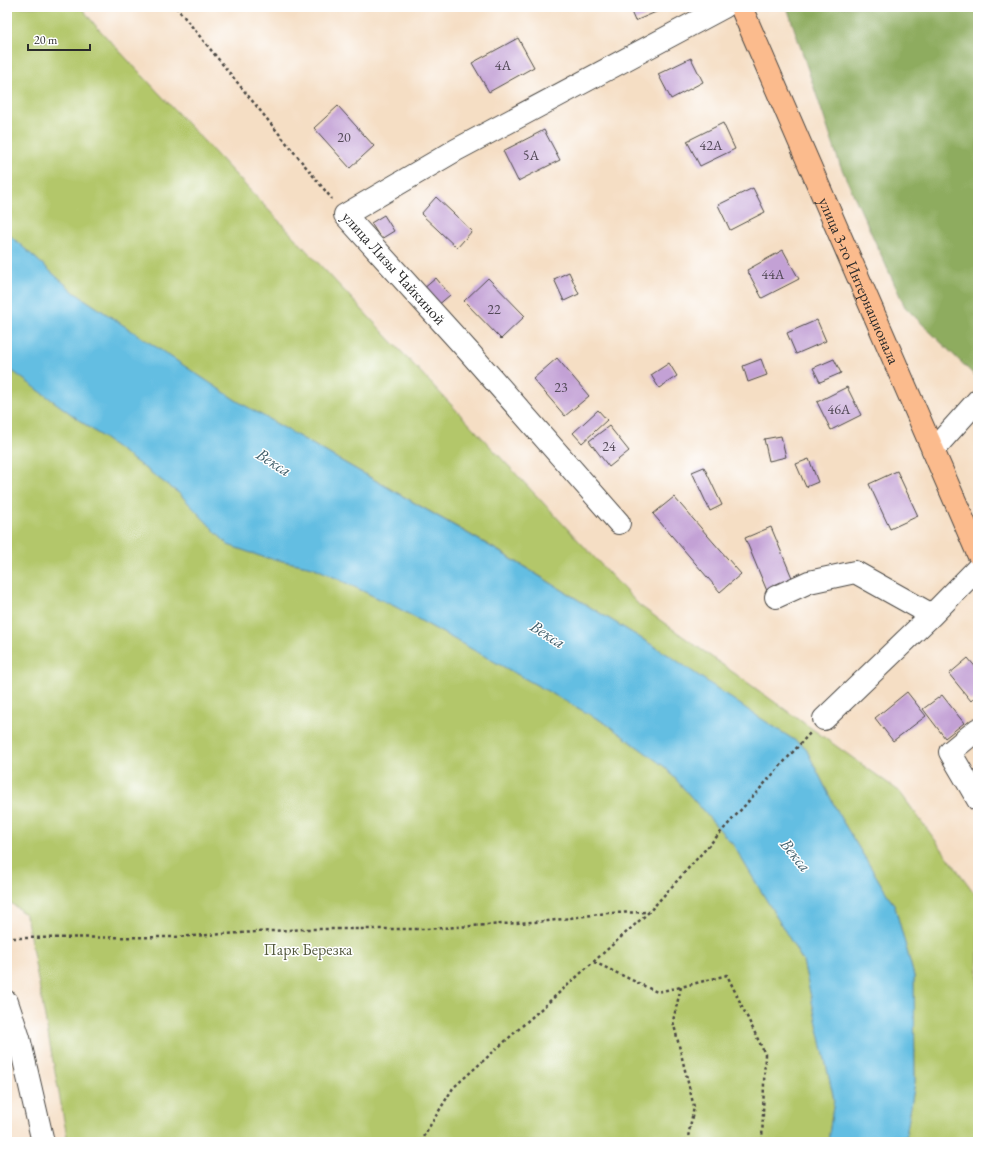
<svg xmlns="http://www.w3.org/2000/svg" width="985" height="1149" viewBox="0 0 985 1149" font-family="'EB Garamond',serif">
	<style>
		.green { fill: #b3c76b; stroke: #6f794b }
		.forest { fill: #8eac5f; stroke: #5c6c45 }
		.water { fill: #64bee2; stroke: #487486 }
		.building { fill: #c3a1d5 }
		.lines { fill: none; stroke-linecap: round; stroke-linejoin: round }
		.minor-casing { stroke: #494642; stroke-width: 24 }
		.major-casing { stroke: #494642; stroke-width: 24 }
		.path { stroke: #494642; stroke-width: 2.5; stroke-dasharray: 3 3; stroke-linecap: butt }
		.minor { stroke: #fff; stroke-width: 22 }
		.major { stroke: #fbbb8d; stroke-width: 22 }
		.labels { text-anchor: middle; dominant-baseline: central; stroke-width: 3; stroke-linejoin: round; paint-order: stroke }
		.number-label { font-size: 14px; fill: #514856 }
		.street-label { font-size: 16px; fill: #2b2b2b; stroke: #fff }
		.park-label { font-size: 16px; fill: #545a3e; stroke: #fff }
		.water-label { font-size: 17px; font-style: italic; fill: #3f5e6b; stroke: #fff }
	</style>
	<rect width="100%" height="100%" fill="#fff"/>
	<filter id="ink" filterUnits="userSpaceOnUse"><feTurbulence type="fractalNoise" baseFrequency=".025" numOctaves="2"/><feDisplacementMap in="SourceGraphic" scale="8" xChannelSelector="R" yChannelSelector="G"/><feConvolveMatrix kernelMatrix="1 2 1 2 8 2 1 2 1" color-interpolation-filters="sRGB"/></filter>
	<filter id="wash" filterUnits="userSpaceOnUse"><feTurbulence type="fractalNoise" baseFrequency=".012" numOctaves="4" result="noise"/><feDisplacementMap in="SourceGraphic" scale="16" xChannelSelector="R" yChannelSelector="G"/><feGaussianBlur stdDeviation="0.9" result="paint"/><feColorMatrix in="noise" values="0 0 0 0 0 0 0 0 0 0 0 0 0 0 0 0 0 1.4 0 .05"/><feComposite in="paint" operator="in"/></filter>
	<g filter="url(#wash)">
		<rect width="100%" height="100%" fill="#f5dec4"/>
		<path class="green" d="M7,7H81L96,26L639,605L899,791L978,898V1142H905L915,1082L914,976L895,907L840,817L805,747L751,712L670,656L499,551L237,401L75,293L7,233Z
			M7,367L180,494L228,545L263,557L313,567L396,607L605,723L665,767L734,846L803,961L834,1100L828,1142H68L26,915L7,900Z"/>
		<path class="forest" d="M787,7H978V366L974,375L905,307L840,165Z"/>
		<path class="water" d="M7,233L75,293L237,401L498,551L670,656L751,712L805,747L840,817L895,907L914,976L915,1082L905,1142H828L834,1100L803,961L734,846L665,767L605,723L396,607L313,567L263,557L228,545L180,494L7,367Z"/>
		<g id="blocks">
			<path class="building" d="M629,7H662L663,9L635,21Z
				M518,38L534,67L489,92L472,63Z
				M691,58L703,82L671,99L658,74Z
				M338,106L374,146L350,168L314,128Z
				M723,123L735,149L700,166L687,141Z
				M544,130L560,160L518,181L503,151Z
				M753,188L765,212L730,230L718,205Z
				M436,197L472,231L457,248L421,214Z
				M384,215L394,231L381,239L371,223Z
				M783,250L799,279L762,298L747,270Z
				M569,272L579,294L564,301L554,279Z
				M436,278L450,295L437,306L423,289Z
				M488,278L525,316L501,339L464,301Z
				M817,320L826,341L796,354L787,333Z
				M557,358L589,396L565,416L533,379Z
				M761,359L767,375L748,382L743,366Z
				M834,359L841,373L820,382L813,368Z
				M669,363L677,376L659,388L651,375Z
				M847,387L861,415L831,430L817,402Z
				M598,410L607,420L582,443L573,433Z
				M609,426L629,451L609,467L589,441Z
				M781,436L786,457L769,461L764,439Z
				M809,459L818,482L806,487L796,464Z
				M704,467L722,505L710,511L692,472Z
				M897,471L918,516L890,529L869,484Z
				M674,497L741,574L720,592L653,514Z
				M771,527L793,580L767,591L745,538Z
				M968,658L978,670V695L971,701L949,674Z
				M907,692L926,716L893,741L875,718Z
				M942,695L964,723L945,738L923,709Z"/>
		</g>
	</g>
	<g filter="url(#ink)">
		<use href="#blocks" fill-opacity="0" stroke="#494642" stroke-width="1"/>
		<g class="lines">
			<defs>
				<path id="minor" d="M933,450L978,400
					M619,523L469,352L345,215L456,150L724,7
					M776,597L809,582L855,572L932,615
					M824,719L932,615L978,568
					M978,729L950,752L978,800
					M7,1002L19,1038L43,1142"/>
				<g id="major">
					<path id="s1" d="M741,7L978,554"/>
				</g>
			</defs>
			<use href="#minor" class="minor-casing"/>
			<use href="#major" class="major-casing"/>
			<path class="path" d="M176,7L332,199
				M7,938L175,937L305,929H426L548,921L607,913L649,912
				M594,962L657,992L681,987
				M420,1142L453,1088L649,912L810,733
				M687,1142L694,1107L673,1021L681,987L727,975L765,1054L762,1142"/>
			<use href="#minor" class="minor"/>
			<use href="#major" class="major"/>
		</g>
	</g>
	<g class="labels">
		<g class="number-label">
			<text x="503" y="65">4А</text>
			<text x="344" y="137">20</text>
			<text x="711" y="145">42А</text>
			<text x="531" y="155">5А</text>
			<text x="773" y="274">44А</text>
			<text x="494" y="309">22</text>
			<text x="561" y="387">23</text>
			<text x="839" y="409">46А</text>
			<text x="609" y="446">24</text>
		</g>
		<g class="street-label">
			<text transform="translate(394 268) rotate(48)">улица Лизы Чайкиной</text>
			<text stroke="none"><textPath href="#s1" startOffset="298">улица 3-го Интернационала</textPath></text>
		</g>
		<g class="park-label">
			<text x="308" y="949">Парк Березка</text>
		</g>
		<g class="water-label">
			<text transform="translate(274 462) rotate(32)">Векса</text>
			<text transform="translate(548 634) rotate(32)">Векса</text>
			<text transform="translate(796 855) rotate(51)">Векса</text>
		</g>
	</g>
	<rect width="985" height="1149" fill="none" stroke="#fff" stroke-width="24"/>
	<path d="M28 44v6h62v-6" fill="none" stroke="#2b2b2b" stroke-width="2"/>
	<text x="34" y="44" font-size="12" fill="#2b2b2b" stroke="#ffffff" stroke-width="3" paint-order="stroke">20 m</text>
</svg>
